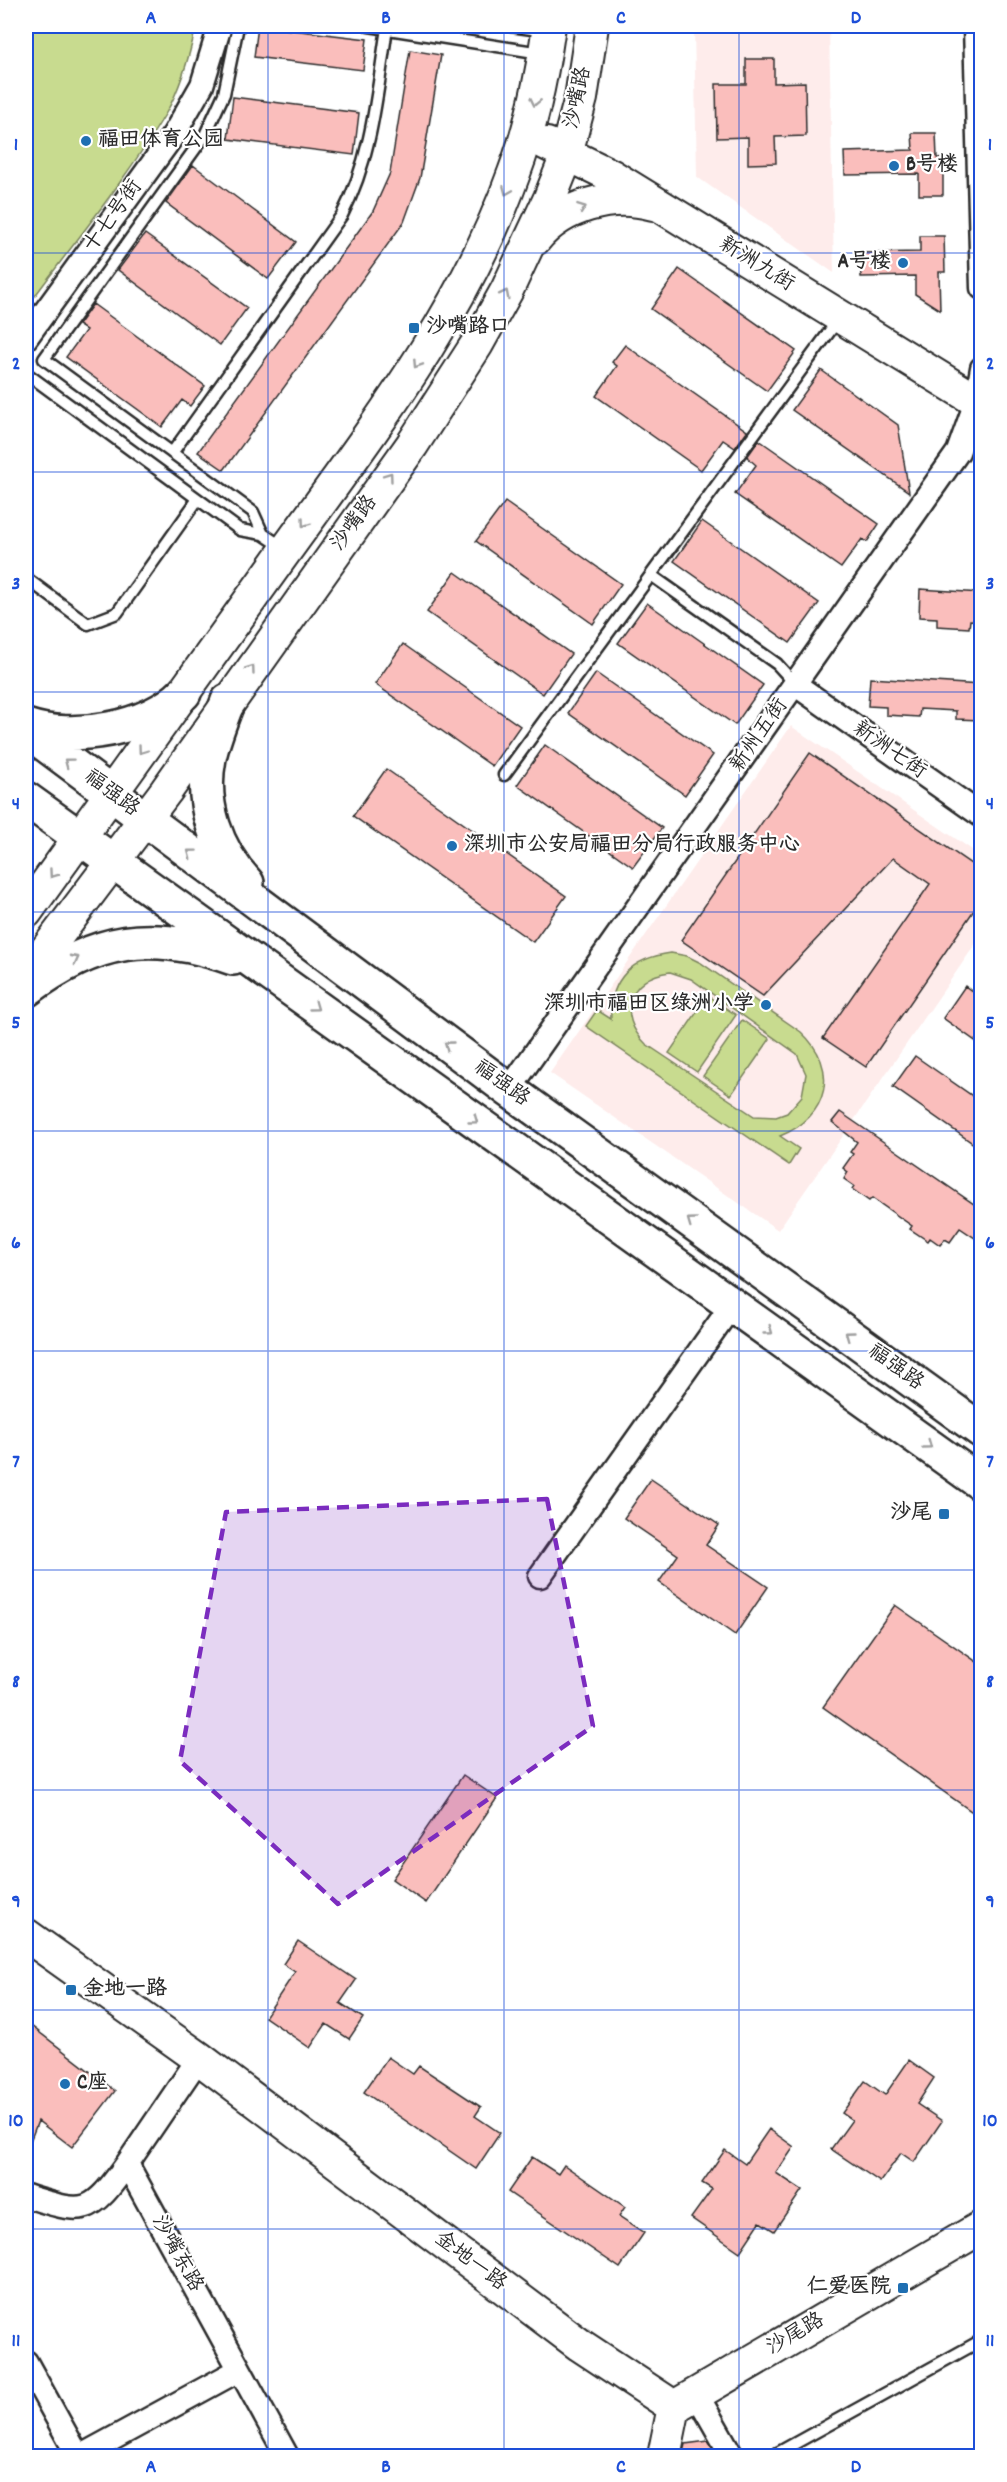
<svg xmlns="http://www.w3.org/2000/svg" width="1007" height="2482" viewBox="0 0 1007 2482" font-family="Dekko,'LXGW WenKai TC',sans-serif">
	<style>
		.built { fill: #feeceb }
		.green { fill: #c8db8f; stroke: #7a835d; stroke-width: 1.5; fill-rule: evenodd }
		.building { fill: #fabebc; stroke: #2b2b2b; stroke-width: 1.5 }
		.lines { fill: none; stroke-linecap: round; stroke-linejoin: round }
		.lane-casing { stroke: #2b2b2b; stroke-width: 15 }
		.street-casing { stroke: #2b2b2b; stroke-width: 27 }
		.secondary-casing { stroke: #2b2b2b; stroke-width: 36 }
		.primary-casing { stroke: #2b2b2b; stroke-width: 38 }
		.lane { stroke: #fff; stroke-width: 10 }
		.street { stroke: #fff; stroke-width: 22 }
		.secondary { stroke: #fff; stroke-width: 32 }
		.primary { stroke: #fff; stroke-width: 33 }
		.oneway { stroke: #a0a0a0 }
		.marked { fill: #7b2cbf; fill-opacity: 0.2; stroke: #7b2cbf; stroke-width: 4.5; stroke-dasharray: 12 8; stroke-linejoin: round }
		.grid { fill: none; stroke: #1d4ed8; stroke-width: 1.5; stroke-opacity: 0.55 }
		.poi-dot { fill: #1f6fb2; stroke: #fff; stroke-width: 2 }
		.labels { text-anchor: middle; dominant-baseline: central; stroke-width: 4.5; stroke-linejoin: round; paint-order: stroke }
		.street-label { font-size: 21px; fill: #2b2b2b; stroke: #fff }
		.poi-label { font-size: 21px; font-weight: bold; fill: #2b2b2b; stroke: #fff; text-anchor: start }
		.neatline { fill: none; stroke: #1d4ed8; stroke-width: 2 }
		.grid-label { font-size: 20px; text-anchor: middle; font-weight: bold; fill: #1d4ed8 }
	</style>
	<rect width="100%" height="100%" fill="#fff"/>
	<filter id="ink" filterUnits="userSpaceOnUse"><feTurbulence type="fractalNoise" baseFrequency=".0167" numOctaves="2"/><feDisplacementMap in="SourceGraphic" scale="12" xChannelSelector="R" yChannelSelector="G"/><feConvolveMatrix kernelMatrix="1 2 1 2 8 2 1 2 1" color-interpolation-filters="sRGB"/></filter>
	<g filter="url(#ink)">
		<path class="built" d="M694,26H829L834,273L697,177Z
			M791,726L981,856V936L778,1230L550,1073Z"/>
		<path class="green" d="M26,26H196C190,54 181,87 166,113C125,181 73,244 26,308Z
			M671,953L687,956L701,963L801,1032C840,1068 829,1117 780,1136L799,1149L789,1165L586,1026L597,1010L611,1019C609,979 632,958 671,953ZM670,972L691,979L797,1054L806,1074L802,1096L787,1113L776,1117L754,1116L646,1044C616,1015 628,977 670,972Z
			M708,996L736,1015L697,1072L669,1053Z
			M742,1020L770,1039L731,1095L703,1076Z"/>
		<path class="building" d="M258,26L367,39L363,70L254,57Z
			M410,50L441,55L420,178L404,222L224,470L198,452L373,211L390,173Z
			M746,59H774V83L805,82L806,136L775,137L776,163L748,164V137L717,138L716,84H746Z
			M233,97L359,113L354,155L228,139Z
			M912,133H936L937,158H943V195H919V174L845,175L844,152L913,150Z
			M193,165L296,242L268,279L166,203Z
			M145,234L247,308L220,345L118,270Z
			M920,236H944L945,272H939L940,310L915,294V276L861,277L860,253L920,252Z
			M679,269L796,351L767,391L651,309Z
			M93,304L205,386L190,406L182,400L162,427L66,357L86,330L78,325Z
			M625,345L747,431L735,448L723,440L701,470L596,396L617,366L612,362Z
			M821,370L898,425L909,492L792,410Z
			M759,440L879,524L867,542L862,539L841,568L735,494L756,465L747,457Z
			M505,502L621,584L593,624L476,541Z
			M702,521L819,603L790,643L674,561Z
			M455,572L571,654L543,694L427,612Z
			M920,589L981,593V621L970,620L969,628L937,626V618L919,617Z
			M647,603L763,685L735,725L618,643Z
			M403,644L520,726L492,766L375,684Z
			M596,673L713,755L685,795L568,713Z
			M870,678L981,685V720L956,719V711L920,709L919,717L886,715V707L868,706Z
			M545,745L662,828L633,867L517,785Z
			M810,753L981,871V900L866,1067L823,1038L930,884L893,858L763,996L681,940Z
			M386,769L566,896L533,942L353,816Z
			M965,986L981,998V1045L943,1018Z
			M915,1056L981,1102V1149L893,1087Z
			M840,1112L981,1209V1242L960,1228L950,1242L945,1239L940,1245L930,1238L928,1241L910,1229L912,1226L872,1198L869,1201L852,1189L854,1186L844,1179L848,1172L843,1168L853,1154L850,1152L857,1142L832,1122Z
			M651,1479L719,1525L706,1545L768,1587L735,1635L659,1582L678,1555L624,1518Z
			M895,1605L981,1665V1818L823,1707Z
			M463,1775L497,1798L426,1903L392,1879Z
			M298,1941L356,1980L340,2003L363,2018L349,2039L326,2024L310,2048L265,2017L295,1972L283,1964Z
			M26,2022L115,2091L72,2147L38,2121L27,2149H26Z
			M388,2057L413,2074L419,2066L481,2107L475,2116L500,2133L476,2169L364,2092Z
			M909,2060L934,2078L917,2104L942,2121L914,2162L901,2153L880,2182L831,2149L852,2120L842,2113L865,2081L885,2095Z
			M769,2129L794,2147L776,2173L802,2190L774,2231L760,2222L740,2252L691,2218L712,2189L702,2183L725,2150L745,2164Z
			M532,2157L558,2174L564,2165L625,2207L619,2216L644,2233L620,2268L508,2192Z
			M708,2441L717,2457H682L685,2444Z"/>
		<g class="lines">
			<defs>
				<path id="lane" d="M238,26L224,94L205,135L44,359L253,512L263,534
					M369,26L541,53
					M511,26L546,31
					M26,373L240,530L263,534L284,548
					M172,453L342,215C372,157 377,93 387,28
					M651,575L777,664L796,685
					M26,578L88,624L117,613L198,499
					M504,775L838,320
					M772,2456L982,2340"/>
				<path id="street" d="M975,26L982,288
					M26,338L174,134L202,85L220,26
					M796,685L982,816
					M509,1090L958,452L976,402L982,368
					M540,1576L732,1305
					M199,2058L127,2164L287,2456
					M26,2196C85,2214 89,2217 127,2164
					M26,2362L78,2456
					M696,2393L732,2456
					M81,2456L239,2370"/>
				<path id="secondary" d="M547,144L612,176L982,404
					M535,239C562,206 612,192 653,204
					M26,912C109,796 192,680 276,564C365,440 462,318 514,173C532,126 542,75 549,26
					M26,977L166,791L412,445L477,344L507,290L550,198L562,168L581,98L592,26
					M26,1935L199,2058L580,2345L674,2407
					M674,2407L982,2227
					M664,2456L674,2407"/>
				<path id="primary" d="M228,701C221,719 213,739 209,758C200,804 216,850 247,883
					M26,726C72,742 149,729 184,693
					M26,730L509,1090L982,1431
					M26,799L982,1484
					M26,990C95,938 151,929 233,958"/>
			</defs>
			<use href="#lane" class="lane-casing"/>
			<use href="#street" class="street-casing"/>
			<use href="#secondary" class="secondary-casing"/>
			<use href="#primary" class="primary-casing"/>
			<use href="#lane" class="lane"/>
			<use href="#street" class="street"/>
			<use href="#secondary" class="secondary"/>
			<use href="#primary" class="primary"/>
		</g>
		<defs><path id="oneway-chevron" d="M-2-3.5L2.5 0L-2 3.5" fill="none" stroke-width="1.6" stroke-linecap="round" stroke-linejoin="round" transform="scale(1.5)"/></defs>
		<g class="oneway">
			<use href="#oneway-chevron" transform="translate(535 102) rotate(102)"/>
			<use href="#oneway-chevron" transform="translate(507 191) rotate(113)"/>
			<use href="#oneway-chevron" transform="translate(582 208) rotate(-20)"/>
			<use href="#oneway-chevron" transform="translate(505 294) rotate(-63)"/>
			<use href="#oneway-chevron" transform="translate(417 364) rotate(123)"/>
			<use href="#oneway-chevron" transform="translate(389 476) rotate(-54)"/>
			<use href="#oneway-chevron" transform="translate(305 523) rotate(126)"/>
			<use href="#oneway-chevron" transform="translate(251 669) rotate(-54)"/>
			<use href="#oneway-chevron" transform="translate(142 750) rotate(126)"/>
			<use href="#oneway-chevron" transform="translate(68 762) rotate(-143)"/>
			<use href="#oneway-chevron" transform="translate(191 853) rotate(-143)"/>
			<use href="#oneway-chevron" transform="translate(53 874) rotate(125)"/>
			<use href="#oneway-chevron" transform="translate(75 959) rotate(-28)"/>
			<use href="#oneway-chevron" transform="translate(315 1007) rotate(36)"/>
			<use href="#oneway-chevron" transform="translate(448 1045) rotate(-144)"/>
			<use href="#oneway-chevron" transform="translate(474 1120) rotate(36)"/>
			<use href="#oneway-chevron" transform="translate(691 1221) rotate(-144)"/>
			<use href="#oneway-chevron" transform="translate(769 1331) rotate(36)"/>
			<use href="#oneway-chevron" transform="translate(849 1335) rotate(-144)"/>
			<use href="#oneway-chevron" transform="translate(928 1445) rotate(36)"/>
		</g>
	</g>
	<path class="marked" d="M547,1499L593,1726L338,1904L180,1761L226,1512Z"/>
	<path class="grid" d="M268,26V2456M504,26V2456M739,26V2456M26,253H982M26,472H982M26,692H982M26,912H982M26,1131H982M26,1351H982M26,1570H982M26,1790H982M26,2010H982M26,2229H982"/>
	<g class="poi-dot">
		<circle cx="86" cy="141" r="6"/>
		<circle cx="894" cy="166" r="6"/>
		<circle cx="903" cy="263" r="6"/>
		<rect x="408" y="322" width="12" height="12" rx="3"/>
		<circle cx="452" cy="846" r="6"/>
		<circle cx="766" cy="1005" r="6"/>
		<rect x="938" y="1508" width="12" height="12" rx="3"/>
		<rect x="65" y="1984" width="12" height="12" rx="3"/>
		<circle cx="65" cy="2084" r="6"/>
		<rect x="897" y="2282" width="12" height="12" rx="3"/>
	</g>
	<g class="labels">
		<g class="street-label">
			<text transform="translate(579 98) rotate(-78)">沙嘴路</text>
			<text transform="translate(114 217) rotate(-54)">十七号街</text>
			<text transform="translate(756 265) rotate(32)">新洲九街</text>
			<text transform="translate(355 524) rotate(-54)">沙嘴路</text>
			<text transform="translate(760 736) rotate(-55)">新州五街</text>
			<text transform="translate(889 751) rotate(35)">新洲七街</text>
			<text transform="translate(111 794) rotate(37)">福强路</text>
			<text transform="translate(501 1084) rotate(36)">福强路</text>
			<text transform="translate(895 1368) rotate(36)">福强路</text>
			<text transform="translate(176 2254) rotate(61)">沙嘴东路</text>
			<text transform="translate(470 2262) rotate(37)">金地一路</text>
			<text transform="translate(796 2335) rotate(-30)">沙尾路</text>
		</g>
		<g class="poi-label">
			<text x="98" y="141">福田体育公园</text>
			<text x="906" y="166">B号楼</text>
			<text x="891" y="263" text-anchor="end">A号楼</text>
			<text x="426" y="328">沙嘴路口</text>
			<text x="464" y="846">深圳市公安局福田分局行政服务中心</text>
			<text x="754" y="1005" text-anchor="end">深圳市福田区绿洲小学</text>
			<text x="932" y="1514" text-anchor="end">沙尾</text>
			<text x="83" y="1990">金地一路</text>
			<text x="77" y="2084">C座</text>
			<text x="891" y="2288" text-anchor="end">仁爱医院</text>
		</g>
	</g>
	<rect width="1007" height="2482" fill="none" stroke="#fff" stroke-width="66"/>
	<rect x="33" y="33" width="941" height="2416" class="neatline"/>
	<g class="grid-label">
		<text x="151" y="23">A</text>
		<text x="386" y="23">B</text>
		<text x="621" y="23">C</text>
		<text x="856" y="23">D</text>
		<text x="16" y="150">1</text>
		<text x="990" y="150">1</text>
		<text x="16" y="369">2</text>
		<text x="990" y="369">2</text>
		<text x="16" y="589">3</text>
		<text x="990" y="589">3</text>
		<text x="16" y="809">4</text>
		<text x="990" y="809">4</text>
		<text x="16" y="1028">5</text>
		<text x="990" y="1028">5</text>
		<text x="16" y="1248">6</text>
		<text x="990" y="1248">6</text>
		<text x="16" y="1467">7</text>
		<text x="990" y="1467">7</text>
		<text x="16" y="1687">8</text>
		<text x="990" y="1687">8</text>
		<text x="16" y="1907">9</text>
		<text x="990" y="1907">9</text>
		<text x="16" y="2126">10</text>
		<text x="990" y="2126">10</text>
		<text x="16" y="2346">11</text>
		<text x="990" y="2346">11</text>
		<text x="151" y="2472">A</text>
		<text x="386" y="2472">B</text>
		<text x="621" y="2472">C</text>
		<text x="856" y="2472">D</text>
	</g>
</svg>
